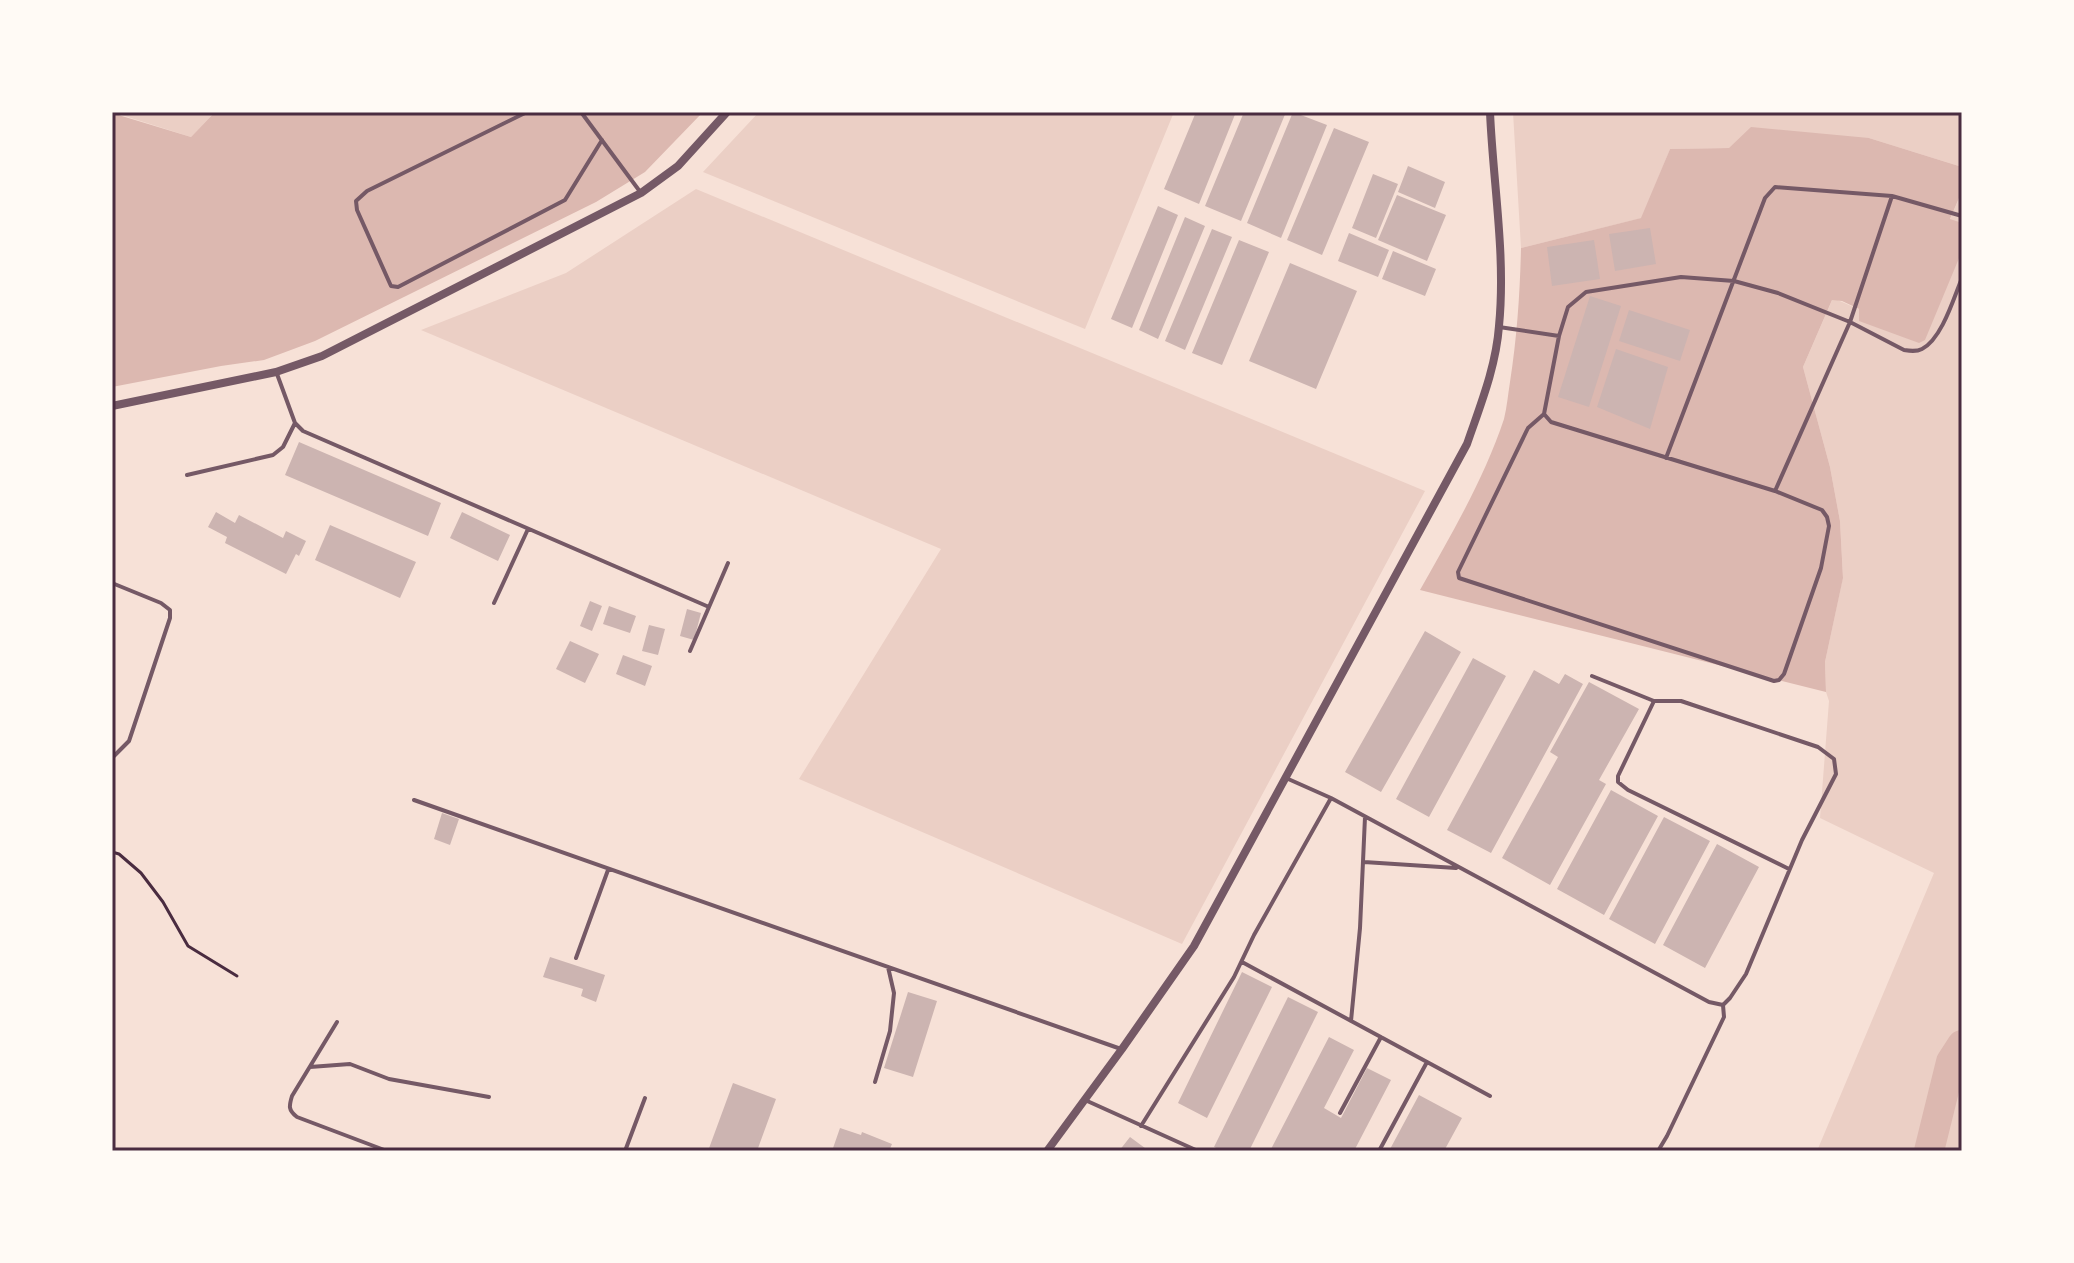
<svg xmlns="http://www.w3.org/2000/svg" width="2074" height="1263" viewBox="0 0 2074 1263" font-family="'Public Sans',sans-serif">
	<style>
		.green { fill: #ebcfc5 }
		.water { fill: #dcb8b0 }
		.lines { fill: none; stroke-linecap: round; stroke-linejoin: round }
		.river { stroke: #dcb8b0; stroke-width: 30 }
		.building { fill: #ccb4b1 }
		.path { stroke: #4a2c40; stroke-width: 3 }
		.service { stroke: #755966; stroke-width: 4 }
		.minor { stroke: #755966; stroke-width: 8 }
		.neatline { fill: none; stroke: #4a2c40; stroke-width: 3 }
	</style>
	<rect width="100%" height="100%" fill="#f7e1d7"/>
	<path class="green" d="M112,112H215L191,137Z
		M759,112H1174L1085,329L703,172Z
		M1513,112H1962V167L1869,138L1729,148L1670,149L1642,218L1521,248Z
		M696,189L1425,491L1182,944L799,779L941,549L421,330L566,273Z
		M1962,191V1151H1817L1934,873L1820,818L1829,701L1826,692L1825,662L1843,577L1840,521L1830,467L1803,367L1833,298L1904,329Z"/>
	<path class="water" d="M215,112H703L645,172L596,202L315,341L264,360L221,366L112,387V113L191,137Z
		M1751,127L1869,138L1962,167V191L1950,219L1962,223V251L1925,340L1919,343L1859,321V309L1842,301L1832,300L1803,367L1830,467L1840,521L1843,578L1825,662L1826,692L1420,590C1451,535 1484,479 1504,419C1507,407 1508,394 1510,382C1517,337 1520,293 1521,248L1641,218L1670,149L1729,148Z"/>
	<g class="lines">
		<path class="river" d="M1929,1151L1951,1062L1962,1045"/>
	</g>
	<path class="building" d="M1196,112H1236L1199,204L1164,189Z
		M1244,112H1286L1241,221L1205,206Z
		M1293,112L1327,125L1281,238L1247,223Z
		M1334,128L1369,142L1322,255L1287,240Z
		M1408,166L1445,182L1435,208L1398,192Z
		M1373,174L1398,184L1376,238L1352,228Z
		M1397,195L1446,215L1427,261L1378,240Z
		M1158,206L1178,215L1132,328L1111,319Z
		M1185,217L1205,226L1158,339L1139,330Z
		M1650,228L1656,264L1615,271L1609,234Z
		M1212,229L1232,237L1185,350L1165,341Z
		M1349,233L1389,250L1378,277L1338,261Z
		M1239,240L1269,252L1222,365L1192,353Z
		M1594,240L1600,279L1552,286L1547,247Z
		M1393,251L1436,269L1425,296L1382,279Z
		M1290,263L1357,291L1316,389L1249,361Z
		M1590,296L1621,306L1589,407L1558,397Z
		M1629,310L1690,330L1680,361L1619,341Z
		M1616,349L1668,367L1650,429L1597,407Z
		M299,442L441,503L428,536L285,475Z
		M216,512L235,523L239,515L283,538L286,531L306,541L299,556L296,554L286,574L225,543L227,537L208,527Z
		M462,512L510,535L498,561L450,538Z
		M330,525L416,562L400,598L315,560Z
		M590,601L602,606L592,631L580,626Z
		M609,606L636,616L630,633L603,624Z
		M687,609L701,613L694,640L680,636Z
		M649,625L665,629L658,655L642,651Z
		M1425,631L1461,652L1381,792L1345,772Z
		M570,641L599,654L585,683L556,669Z
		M623,655L652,666L645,686L616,674Z
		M1473,658L1506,676L1429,817L1396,799Z
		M1534,670L1559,684L1565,674L1583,684L1491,853L1447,830Z
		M1589,682L1639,709L1599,780L1606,784L1550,885L1502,858L1558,757L1550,752Z
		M1611,790L1658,816L1604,915L1557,889Z
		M442,813L459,819L450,845L434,839Z
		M1664,817L1710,841L1655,944L1609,919Z
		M1717,844L1759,867L1705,968L1663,945Z
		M550,957L605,975L596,1002L581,996L583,989L543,977Z
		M1242,972L1272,987L1207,1118L1178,1103Z
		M908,992L937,1001L913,1077L884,1068Z
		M1288,997L1318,1012L1249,1151H1223L1214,1147Z
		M1329,1037L1354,1050L1324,1108L1341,1118L1367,1068L1391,1080L1354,1151H1270Z
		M733,1083L776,1099L757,1151H708Z
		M1419,1095L1462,1118L1444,1151H1389Z
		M840,1128L861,1135L862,1132L892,1144L889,1151H832Z
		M1130,1137L1149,1151H1119Z"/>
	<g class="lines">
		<path class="path" d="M112,852L119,854L141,873L163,902L188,946L237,976"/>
		<path class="service" d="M527,112L367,191L356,201L357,210L391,286L398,287L565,200L602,140
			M581,112L641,193
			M1499,327L1559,336
			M277,374L295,423L303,431L709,607
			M1544,414L1551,422L1775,491L1822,510L1827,517L1829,526L1821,568L1784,674L1779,680L1774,681L1459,578L1458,572L1528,428L1544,414L1559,336L1568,307L1586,292L1681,277L1734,281L1778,293L1850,322L1904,350C1910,351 1916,352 1922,349C1942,339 1954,297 1962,278
			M1666,458L1765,198L1775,187L1892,196L1962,216
			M187,475L273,455L283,447L295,423
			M1775,491L1850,322L1892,196
			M112,583L161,603L170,610V618L129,741L112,758
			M494,603L528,529
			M690,651L728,563
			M1592,676L1654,701H1681L1818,747L1834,759L1836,774L1802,840L1746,974L1730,998L1723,1005L1724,1017L1667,1136L1658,1151
			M1654,701L1618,776V782L1628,790L1789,869
			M1286,778L1331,798L1709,1002L1723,1005
			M414,800L1121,1049
			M1364,862L1456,868
			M576,958L608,870
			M1242,962L1490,1096
			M1351,1021L1360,928L1365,817
			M337,1022L292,1096C289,1106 288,1110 297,1117L387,1151
			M310,1067L350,1064L389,1079L489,1097
			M875,1082L890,1031L894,993L888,967
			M1085,1100L1198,1151
			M1340,1113L1381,1037
			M1141,1126L1234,977L1254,935L1331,798
			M625,1151L645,1098
			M1379,1151L1427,1062"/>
		<path class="minor" d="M112,406L276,372L322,356L641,193L678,166L727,112
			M1047,1151L1122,1049L1194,946L1467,444C1480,406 1496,367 1499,326C1506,255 1493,183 1490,112"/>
	</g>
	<rect width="2074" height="1263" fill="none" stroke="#fffaf5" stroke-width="228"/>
	<rect x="114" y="114" width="1846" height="1035" class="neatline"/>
</svg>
